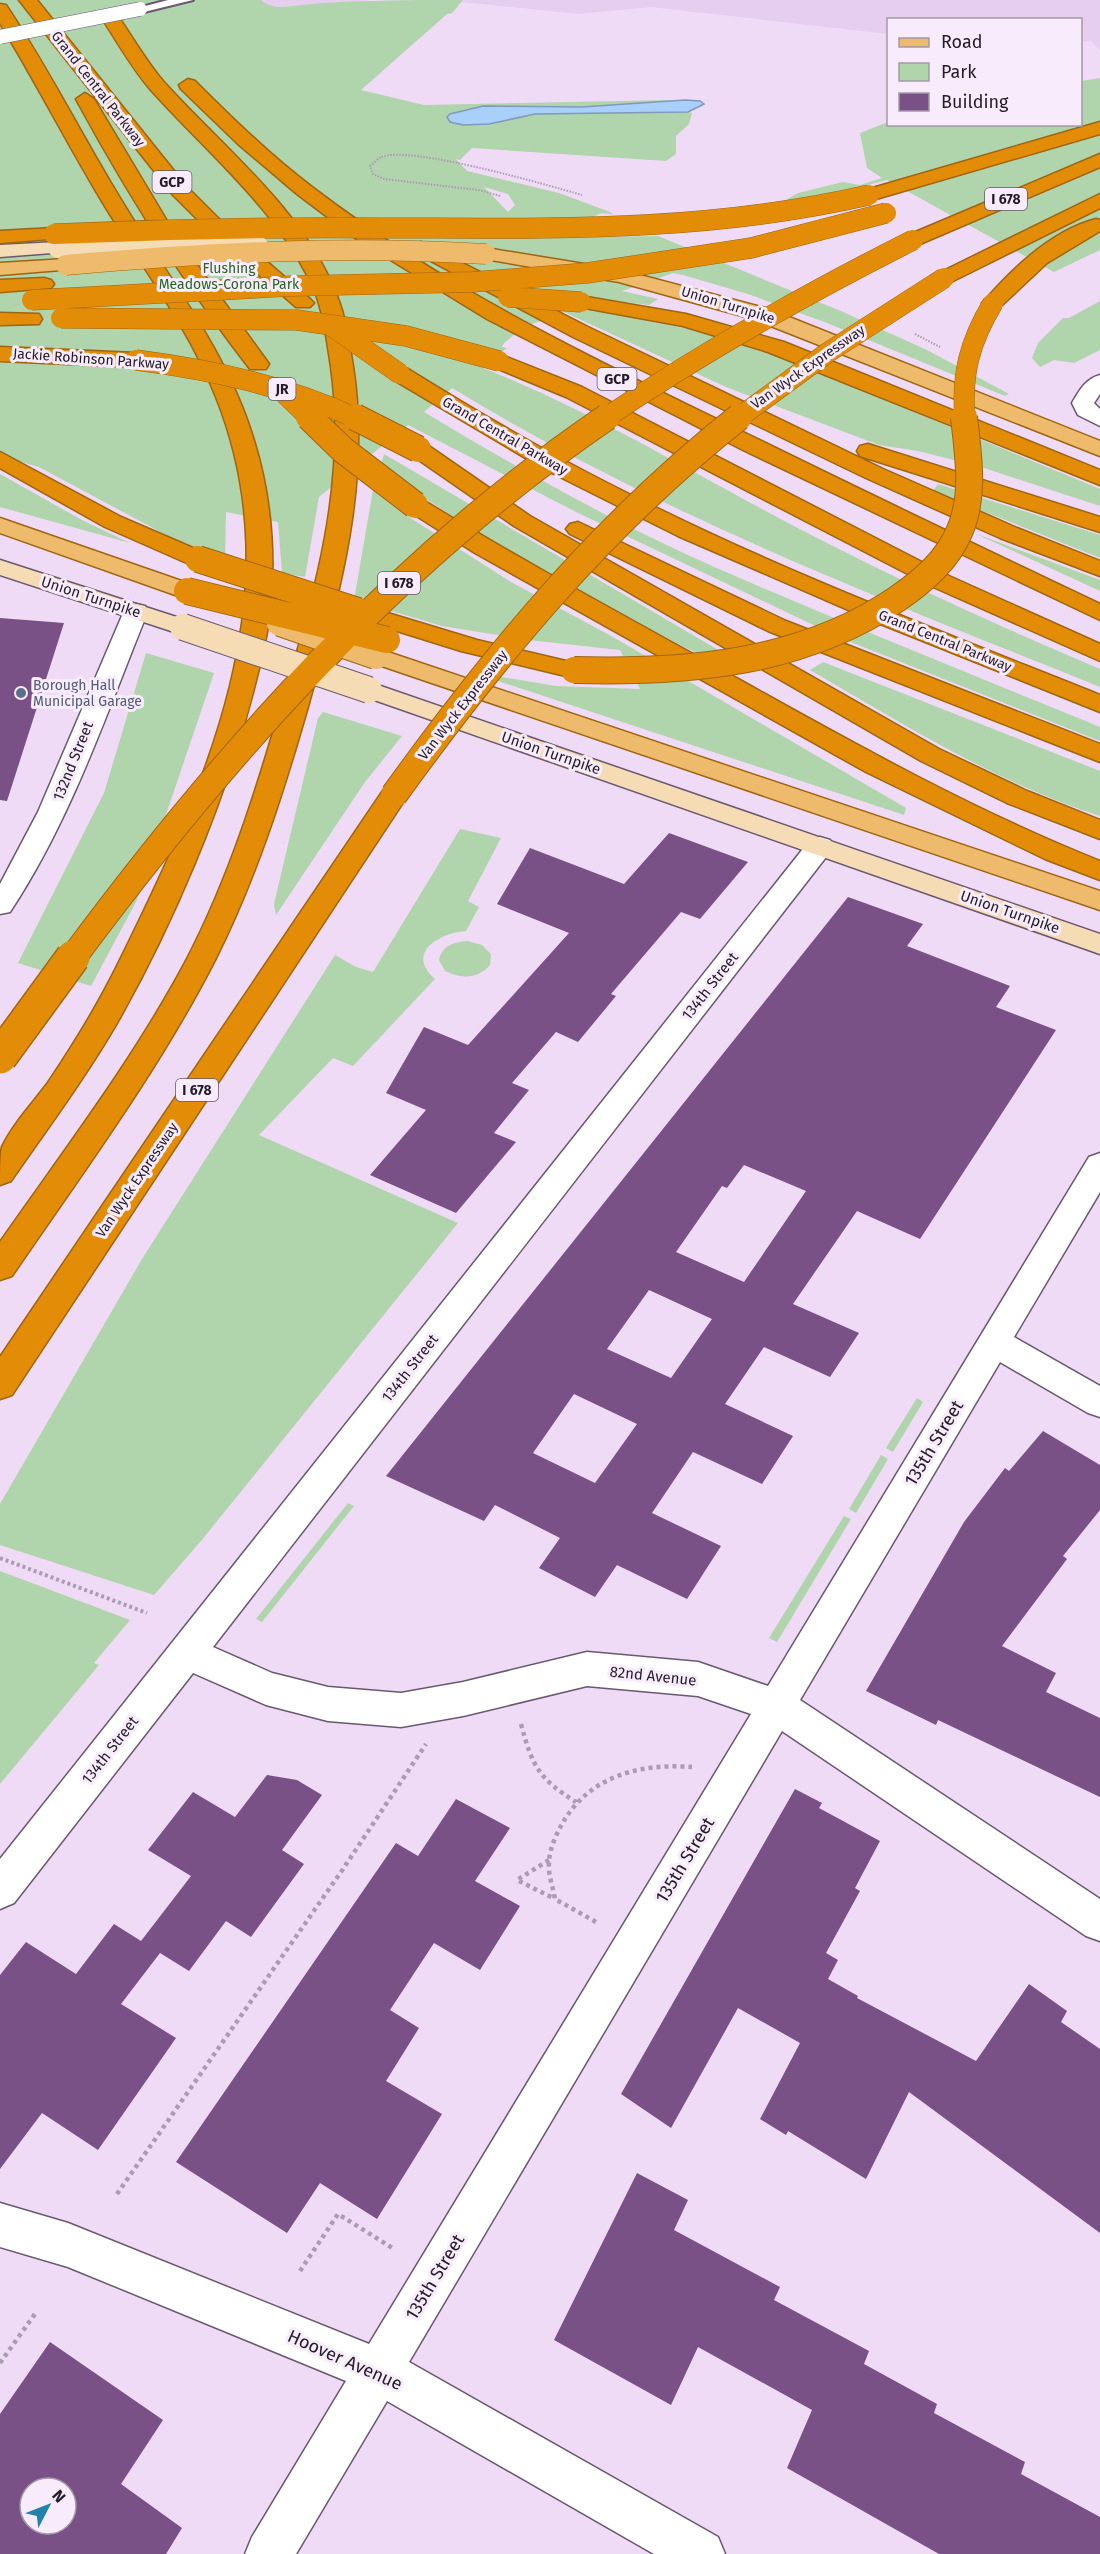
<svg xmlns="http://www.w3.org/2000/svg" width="1100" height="2554" viewBox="0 0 1100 2554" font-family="'Fira Sans',sans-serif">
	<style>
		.built { fill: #e6ceef }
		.green { fill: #b0d4ac; fill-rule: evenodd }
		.water { fill: #a8d0fb; stroke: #809abb; stroke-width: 1.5 }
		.building { fill: #795186; fill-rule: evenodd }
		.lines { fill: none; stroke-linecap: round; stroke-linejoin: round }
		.service-casing { stroke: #69586f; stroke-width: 4 }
		.minor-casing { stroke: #69586f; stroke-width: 3 }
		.tertiary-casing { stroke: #69586f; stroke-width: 3 }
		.secondary-casing { stroke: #69586f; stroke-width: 3 }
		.primary-casing { stroke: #9f6512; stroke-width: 3 }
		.motorway-casing { stroke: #9f6512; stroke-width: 3 }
		.path-far2 { stroke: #ac9cb1; stroke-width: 2; stroke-dasharray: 1.5 1.5; stroke-linecap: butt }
		.path-far1 { stroke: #ac9cb1; stroke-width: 4; stroke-dasharray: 3 3; stroke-linecap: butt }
		.path { stroke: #ac9cb1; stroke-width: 4.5; stroke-dasharray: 4 4; stroke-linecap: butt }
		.service { fill: #fff; fill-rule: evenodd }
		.minor { fill: #fff; fill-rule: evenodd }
		.tertiary { fill: #fff; fill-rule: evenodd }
		.secondary { fill: #f6dcb5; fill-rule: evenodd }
		.primary { fill: #eeba6b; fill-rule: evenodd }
		.motorway { fill: #e28c08; fill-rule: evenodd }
		.service-bridge-casing { stroke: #69586f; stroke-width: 15; stroke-linecap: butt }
		.secondary-bridge-far1-casing { stroke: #69586f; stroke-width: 21; stroke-linecap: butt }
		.secondary-bridge-casing { stroke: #69586f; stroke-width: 28; stroke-linecap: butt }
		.primary-bridge-far1-casing { stroke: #9f6512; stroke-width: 21; stroke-linecap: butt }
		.primary-bridge-casing { stroke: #9f6512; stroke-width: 28; stroke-linecap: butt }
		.motorway-bridge-far2-casing { stroke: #9f6512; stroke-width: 21; stroke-linecap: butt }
		.motorway-bridge-far1-casing { stroke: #9f6512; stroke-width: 28; stroke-linecap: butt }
		.motorway-bridge-casing { stroke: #9f6512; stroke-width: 36; stroke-linecap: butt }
		.service-bridge { stroke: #fff; stroke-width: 14 }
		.secondary-bridge-far1 { stroke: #f6dcb5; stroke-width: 20 }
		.secondary-bridge { stroke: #f6dcb5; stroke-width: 26 }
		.primary-bridge-far1 { stroke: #eeba6b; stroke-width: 20 }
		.primary-bridge { stroke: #eeba6b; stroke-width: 26 }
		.motorway-bridge-far2 { stroke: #e28c08; stroke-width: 20 }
		.motorway-bridge-far1 { stroke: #e28c08; stroke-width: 26 }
		.motorway-bridge { stroke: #e28c08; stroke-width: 33 }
		.service-dot { fill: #5c6f8a; stroke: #f8ecfc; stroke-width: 2 }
		.labels { text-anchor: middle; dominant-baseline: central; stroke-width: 6; stroke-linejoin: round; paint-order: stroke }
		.far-street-label { font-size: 14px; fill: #231c26; stroke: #f8ecfc }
		.shield { fill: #f8ecfc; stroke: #635a66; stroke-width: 1.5 }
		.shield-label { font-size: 14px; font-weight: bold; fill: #231c26 }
		.far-park-label { font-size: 14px; fill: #246620; stroke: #f8ecfc }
		.far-service-label { font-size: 14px; fill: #4e5e75; stroke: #f8ecfc; text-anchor: start }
		.street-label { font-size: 15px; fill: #231c26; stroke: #f8ecfc }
		.near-street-label { font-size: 18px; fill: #231c26; stroke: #f8ecfc }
	</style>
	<rect width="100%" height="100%" fill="#efdbf6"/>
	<path class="built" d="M261,0H370L276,15Z
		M463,0H1100V50L1090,41L1081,42L1080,20H888V34L651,7L579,14L461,2Z"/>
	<path class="green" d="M0,0H261C271,10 288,7 301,5C354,0 409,0 463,0L452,13L447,14L361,90L424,105L671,100L628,111L683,110L692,113L689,124L676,136V154L666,161L472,148L460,160L456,159L467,171L559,193L610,212L614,215C603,212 598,212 589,221L599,237L658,236L843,312L927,350L1009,394L1005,396L827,323L748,294L683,275L673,273L622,291L658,299L649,305L602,299L591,302L612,314L685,328L774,354L1100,489V506L981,467L918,451L879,445L726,387L564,312L524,327L504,343L502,347L507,348L483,368C600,414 707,482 819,539C911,586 1005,629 1100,669V687C879,598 655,512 452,388L424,412C519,469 618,525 719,569C845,624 973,675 1100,727V741L843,639L574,511L408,425L319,497L305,577L282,573L278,522L226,512L225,559L166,535L39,467L0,456ZM484,187L508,194L515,205L508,212Z
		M1100,78V250L1054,272L887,180L791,205L786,200L798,193L843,182L860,185L882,178L867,168L860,133L888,122V124H1080L1081,81Z
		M1100,301V350L1074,363L1054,360L1040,367L1032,358L1038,343L1063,318H1069Z
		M384,454L744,665L728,670C609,607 490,545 380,468Z
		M0,474L82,520L130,543L0,507Z
		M938,484L1100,535V558L933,491Z
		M373,490L412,519L511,582L613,637L906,808L904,815L471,672L556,686L640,689L620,650L528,640L442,626L354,600Z
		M974,533L1100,580V591Z
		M146,653L214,673L137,900L91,986L18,963L104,793Z
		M823,662L1100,771V816C997,783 903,724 810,670Z
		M323,712L402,736L365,782L276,915L274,904L318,718Z
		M460,829L501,838L468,901L479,907L466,931C439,933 405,953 435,979L353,1066L333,1058L259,1135L458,1223L201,1541L154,1595L0,1545V1504L142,1259L335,955L356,967L373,972Z
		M467,941L482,945L491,954L490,965C478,979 461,979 445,971L439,960C442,946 454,942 467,941Z
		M917,1398L923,1402L893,1452L886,1448Z
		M881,1455L888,1459L856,1513L849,1509Z
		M348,1503L354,1506L262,1622L256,1619Z
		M844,1516L851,1519L777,1642L769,1638Z
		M0,1571L130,1620L94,1663L99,1665L0,1784Z"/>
	<path class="water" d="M685,100L700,101L704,104L688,112L535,114L489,124L463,125L450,122L447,117L450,114L483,106L582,107Z"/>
	<path class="building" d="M0,618L64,623L7,801L0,800Z
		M669,833L748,862L700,919L681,912L611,994L616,996L578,1042L556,1032L512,1083L529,1090L494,1133L516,1142L456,1213L370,1175L426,1110L386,1093L424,1027L468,1045L569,933L497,904L530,848L624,884Z
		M848,897L923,924L907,946L1010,986L996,1007L1056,1030L920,1239L857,1211L793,1304L859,1333L830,1377L764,1347L725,1404L793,1436L762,1484L693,1452L652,1513L721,1546L687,1599L617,1565L595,1597L539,1568L560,1538L495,1505L484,1521L386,1476ZM744,1165L806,1191L744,1282L676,1252L722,1186L727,1188ZM649,1290L712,1319L671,1378L607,1349ZM574,1394L637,1424L595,1483L533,1453Z
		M1043,1431L1100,1465V1510L1063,1556L1067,1559L1002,1646L1056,1673L1046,1692L1100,1718V1797L938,1720L936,1725L866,1691L964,1522L1005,1468L1009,1471Z
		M267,1775L297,1780L322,1795L282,1850L304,1864L251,1937L226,1921L189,1971L160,1953L121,2004L176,2038L98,2150L42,2113L0,2169V1975L26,1942L76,1974L114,1924L141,1941L191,1876L148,1850L193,1792L235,1817Z
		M795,1789L822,1803L819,1808L880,1841L855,1888L860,1891L826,1953L838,1960L828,1979L858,1996L857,1998L976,2061L1029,1984L1067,2011L1061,2022L1100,2049V2233L909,2092L866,2179L788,2131L786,2135L760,2119L800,2043L738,2008L671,2128L621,2094Z
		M456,1799L510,1828L475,1881L520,1906L480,1970L434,1943L390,2010L419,2028L386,2081L442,2114L377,2219L320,2183L287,2233L176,2162L396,1843L418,1856Z
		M637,2173L688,2200L674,2230L780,2287L774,2300L869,2351L864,2364L937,2404L934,2413L1025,2462L1021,2474L1100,2517V2554H939L787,2468L812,2410L698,2347L671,2405L554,2340Z
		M50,2342L163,2420L121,2484L182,2528L166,2554H0V2414ZM30,2488H66V2524H30Z"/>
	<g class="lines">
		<defs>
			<path id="service" d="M168,0H193L140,13L134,9Z"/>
			<path id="minor" d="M136,604L145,606L148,611C107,712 71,820 10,912L0,914V884L38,812L124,611L127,606Z
				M820,837L830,840L834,846L830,852L213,1647L272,1673L328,1687L401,1693L463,1682L587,1652L698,1662L768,1686L1089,1157L1100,1153V1192L1014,1337L1100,1386V1417L1088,1413L1000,1362L800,1700L1100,1899V1941L1086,1936L782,1731L409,2362L718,2537L725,2554H654L387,2401L296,2554H245L252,2537L346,2381L68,2267L0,2247V2203L68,2223L369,2344L751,1714L698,1696L587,1686L463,1716L401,1727L328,1721L266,1705L193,1673L14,1903L0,1909V1859L810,840Z"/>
			<path id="tertiary" d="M1100,375V394L1094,403L1100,409V426L1078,415L1072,403C1079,391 1085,379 1100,375Z"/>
			<path id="secondary" d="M58,242L65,244L68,248L65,252L0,257V245Z
				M0,560L192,622L196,627L192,632L183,635L174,632L0,575Z
				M369,682L1100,934V954L360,695L356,690L360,685Z"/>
			<path id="primary" d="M486,248L621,270L769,309L1100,441V456L753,319L619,282L479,258L476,254L479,250Z
				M66,259L73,261L76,265L73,269L0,275V263Z
				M0,518L196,586L199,591L196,596L187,598L178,596L0,533Z
				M376,648L1100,891V910L367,661L363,656L367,651Z"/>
			<path id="motorway" d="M19,0H37L187,187L227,227L310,299L314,303L310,307H296L213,235L173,195Z
				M0,4L6,5C49,69 83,138 123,203C171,282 229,354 255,444C270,494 275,547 271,600C269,632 260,665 252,696C224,804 172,926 117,1023C85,1078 47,1129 11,1181L0,1185C0,1174 0,1156 2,1147C13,1124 32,1104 47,1084C74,1044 98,1005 119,962C206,785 295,594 216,397C189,328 144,270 106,208C69,147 37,84 0,23Z
				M112,15L118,16C133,38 146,61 163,81C223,148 304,210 337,296C346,318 349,343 353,366C371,482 340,592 309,703C284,790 257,876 216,958C159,1070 83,1172 12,1276L0,1280V1242C65,1149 134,1059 187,959C230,876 257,788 283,699C316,590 347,482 331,367C327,342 324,315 315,292C280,211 207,153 150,89C132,68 118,43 103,20Z
				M188,79L195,81C232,118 270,155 312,187C440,285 585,355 729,425C852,486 976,545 1100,604V620L743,450L487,319L358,240L297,194L238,144L181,89L179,85Z
				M85,93L94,99L176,236L269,364L266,369H250C184,284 127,193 76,99Z
				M1100,122V134L876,199H862L859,195L862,191Z
				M1100,154V167L920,244H906L903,240L906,236Z
				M1100,194V208L951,282H937L934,278L937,274Z
				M1096,219L1100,220V231L1047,263L1000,307H986L982,303L986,299C1014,267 1053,230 1096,219Z
				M54,228L61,230L64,234L61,238L0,243V231Z
				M421,242L588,327L883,469L1017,528L1100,561V576L1000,538L866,478L573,337L414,252L411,248L414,244Z
				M44,278L51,280L54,284L51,288L0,292V280Z
				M581,296L686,314L784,342L1100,470V485L768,352L683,326L574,306L570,302L574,298Z
				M0,313L39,314L42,319L39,324L0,325Z
				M0,347L136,353L144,355L147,360L144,365L136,367L0,361Z
				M499,354L582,387L949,576L1100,644V661L931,586L566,397L491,366L488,361L491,356Z
				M400,367L408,369C479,413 550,455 625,492C778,570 940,631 1100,695V712L883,625L678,536L544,469L392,379L389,374L392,369Z
				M418,442L426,444L530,516L939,749L1027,791L1100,820V839L1007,803L921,761L514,526L410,454L407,449L410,444Z
				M868,444L1100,517V532L860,456L857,451L860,446Z
				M0,452L121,517L207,554L210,559L207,564L198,566L189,564L105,527L0,468Z
				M415,498L423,500C524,562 628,618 731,675C851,742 972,810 1100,861V880L1045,859L866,772L475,553L407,510L403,505L407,500Z
				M578,522L786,621L1100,744V762L768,631L570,534L566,529L570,524Z
				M358,604L477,640L583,665L587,670L583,675L574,678L461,651L349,616L346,611L349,606Z
				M394,786L404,789L408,795L12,1395L0,1399V1357L384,789Z"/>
		</defs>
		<use href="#service" class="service-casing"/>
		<use href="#minor" class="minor-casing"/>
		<use href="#tertiary" class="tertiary-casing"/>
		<use href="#secondary" class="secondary-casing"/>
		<use href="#primary" class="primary-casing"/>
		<use href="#motorway" class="motorway-casing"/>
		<path class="path-far2" d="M500,196L479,190L384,179L373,174L370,166C373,164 377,159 381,157C410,145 547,185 582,195
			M915,334L940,347"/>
		<path class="path-far1" d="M0,1558L147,1613"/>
		<path class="path" d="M521,1724C532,1766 539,1779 576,1802
			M549,1860L517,1880L555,1899
			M596,1922L555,1899C553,1887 548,1875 549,1863C549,1850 556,1835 562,1824C589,1776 640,1763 692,1767
			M117,2194L343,1869L426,1744
			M300,2271L338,2214L394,2249
			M0,2363L37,2311"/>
		<use href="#service" class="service"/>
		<use href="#minor" class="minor"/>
		<use href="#tertiary" class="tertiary"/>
		<use href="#secondary" class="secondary"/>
		<use href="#primary" class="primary"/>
		<use href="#motorway" class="motorway"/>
		<defs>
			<path id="service-bridge" d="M0,37L140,9"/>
			<path id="secondary-bridge-far1" d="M58,248L179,244L258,246"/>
			<path id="secondary-bridge" d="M183,627L369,690"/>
			<path id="primary-bridge-far1" d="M66,265C206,253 345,245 486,254"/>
			<path id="primary-bridge" d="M280,623L376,656"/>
			<path id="motorway-bridge-far2" d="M54,234C163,229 272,227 381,228C550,228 702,233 869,195
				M508,297L581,302
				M32,300L291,286L473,282L587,273L751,248L886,213
				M61,318L297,320L406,336L499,361
				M330,325L400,374
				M136,360C213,370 287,386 358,419
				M285,394L311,419
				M604,419C703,352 806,294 913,240
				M737,419L827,353L944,278
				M965,419C961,374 970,341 993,303"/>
			<path id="motorway-bridge-far1" d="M309,417L343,450L415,505
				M355,417L418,449
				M198,559L358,611
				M187,591L387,640
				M574,670C686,673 801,664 897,599C923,581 948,560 960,530C975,495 968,454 964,417
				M394,795C495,655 602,525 739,417
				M72,959C224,754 394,562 607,417"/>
			<path id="motorway-bridge" d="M0,1057L73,957"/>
		</defs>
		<use href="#service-bridge" class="service-bridge-casing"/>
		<use href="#secondary-bridge-far1" class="secondary-bridge-far1-casing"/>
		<use href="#secondary-bridge" class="secondary-bridge-casing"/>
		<use href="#primary-bridge-far1" class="primary-bridge-far1-casing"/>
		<use href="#primary-bridge" class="primary-bridge-casing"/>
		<use href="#motorway-bridge-far2" class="motorway-bridge-far2-casing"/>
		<use href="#motorway-bridge-far1" class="motorway-bridge-far1-casing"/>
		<use href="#motorway-bridge" class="motorway-bridge-casing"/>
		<use href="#service-bridge" class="service-bridge"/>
		<use href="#secondary-bridge-far1" class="secondary-bridge-far1"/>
		<use href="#secondary-bridge" class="secondary-bridge"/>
		<use href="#primary-bridge-far1" class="primary-bridge-far1"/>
		<use href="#primary-bridge" class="primary-bridge"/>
		<use href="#motorway-bridge-far2" class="motorway-bridge-far2"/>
		<use href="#motorway-bridge-far1" class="motorway-bridge-far1"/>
		<use href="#motorway-bridge" class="motorway-bridge"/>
	</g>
	<circle class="service-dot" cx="21" cy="693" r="6"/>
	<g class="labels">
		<g class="far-street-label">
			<text transform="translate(98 89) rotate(52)">Grand Central Parkway</text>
			<text transform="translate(728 305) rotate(17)">Union Turnpike</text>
			<text transform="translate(91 359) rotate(4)">Jackie Robinson Parkway</text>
			<text transform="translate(808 367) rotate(-35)">Van Wyck Expressway</text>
			<text transform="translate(505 436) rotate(30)">Grand Central Parkway</text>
			<text transform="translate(945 641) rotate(22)">Grand Central Parkway</text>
			<text transform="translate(463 705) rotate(-52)">Van Wyck Expressway</text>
			<text transform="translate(137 1180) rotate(-56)">Van Wyck Expressway</text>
		</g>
		<g class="shield">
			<rect x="152.5" y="171" width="39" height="22" rx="4.5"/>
			<rect x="985" y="188" width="42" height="22" rx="4.5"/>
			<rect x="597.5" y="368" width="39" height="22" rx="4.5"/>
			<rect x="268.5" y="378" width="27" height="22" rx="4.5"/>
			<rect x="378" y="572" width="42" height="22" rx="4.5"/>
			<rect x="176" y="1079" width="42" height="22" rx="4.5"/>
		</g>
		<g class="shield-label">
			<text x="172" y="182">GCP</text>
			<text x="1006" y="199">I 678</text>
			<text x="617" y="379">GCP</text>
			<text x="282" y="389">JR</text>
			<text x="399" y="583">I 678</text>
			<text x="197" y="1090">I 678</text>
		</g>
		<g class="far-park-label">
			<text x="229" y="268">Flushing<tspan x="229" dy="16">Meadows-Corona Park</tspan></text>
		</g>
		<g class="far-service-label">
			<text x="33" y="685">Borough Hall<tspan x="33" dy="16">Municipal Garage</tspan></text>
		</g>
		<g class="street-label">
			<text transform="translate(91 597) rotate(18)">Union Turnpike</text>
			<text transform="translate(551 753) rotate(19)">Union Turnpike</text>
			<text transform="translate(73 761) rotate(-68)">132nd Street</text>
			<text transform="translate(1010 912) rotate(19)">Union Turnpike</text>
			<text transform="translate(710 986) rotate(-52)">134th Street</text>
			<text transform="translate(410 1368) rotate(-52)">134th Street</text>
			<text transform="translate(653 1676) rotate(6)">82nd Avenue</text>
			<text transform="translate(110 1750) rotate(-52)">134th Street</text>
		</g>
		<g class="near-street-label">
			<text transform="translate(934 1443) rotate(-59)">135th Street</text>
			<text transform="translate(685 1860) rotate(-59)">135th Street</text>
			<text transform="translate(435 2277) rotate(-59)">135th Street</text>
			<text transform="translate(345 2360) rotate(24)">Hoover Avenue</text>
		</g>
	</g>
	<rect x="887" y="18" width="195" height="108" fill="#f8ecfc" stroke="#a399a6" stroke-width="1.5"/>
	<rect x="899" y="38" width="30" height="9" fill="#eeba6b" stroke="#a399a6" stroke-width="1.5"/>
	<text x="941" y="48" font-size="18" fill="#231c26">Road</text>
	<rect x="899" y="63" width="30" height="18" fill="#b0d4ac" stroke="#a399a6" stroke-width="1.5"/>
	<text x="941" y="78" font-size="18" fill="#231c26">Park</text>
	<rect x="899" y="93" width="30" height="18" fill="#795186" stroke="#a399a6" stroke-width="1.5"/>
	<text x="941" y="108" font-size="18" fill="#231c26">Building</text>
	<g transform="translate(48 2506) rotate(48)"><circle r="28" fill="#f8ecfc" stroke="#a399a6" stroke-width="1.5"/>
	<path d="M0-4.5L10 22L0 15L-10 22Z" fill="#2082ad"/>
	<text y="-9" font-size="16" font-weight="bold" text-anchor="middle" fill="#231c26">N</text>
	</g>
</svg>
